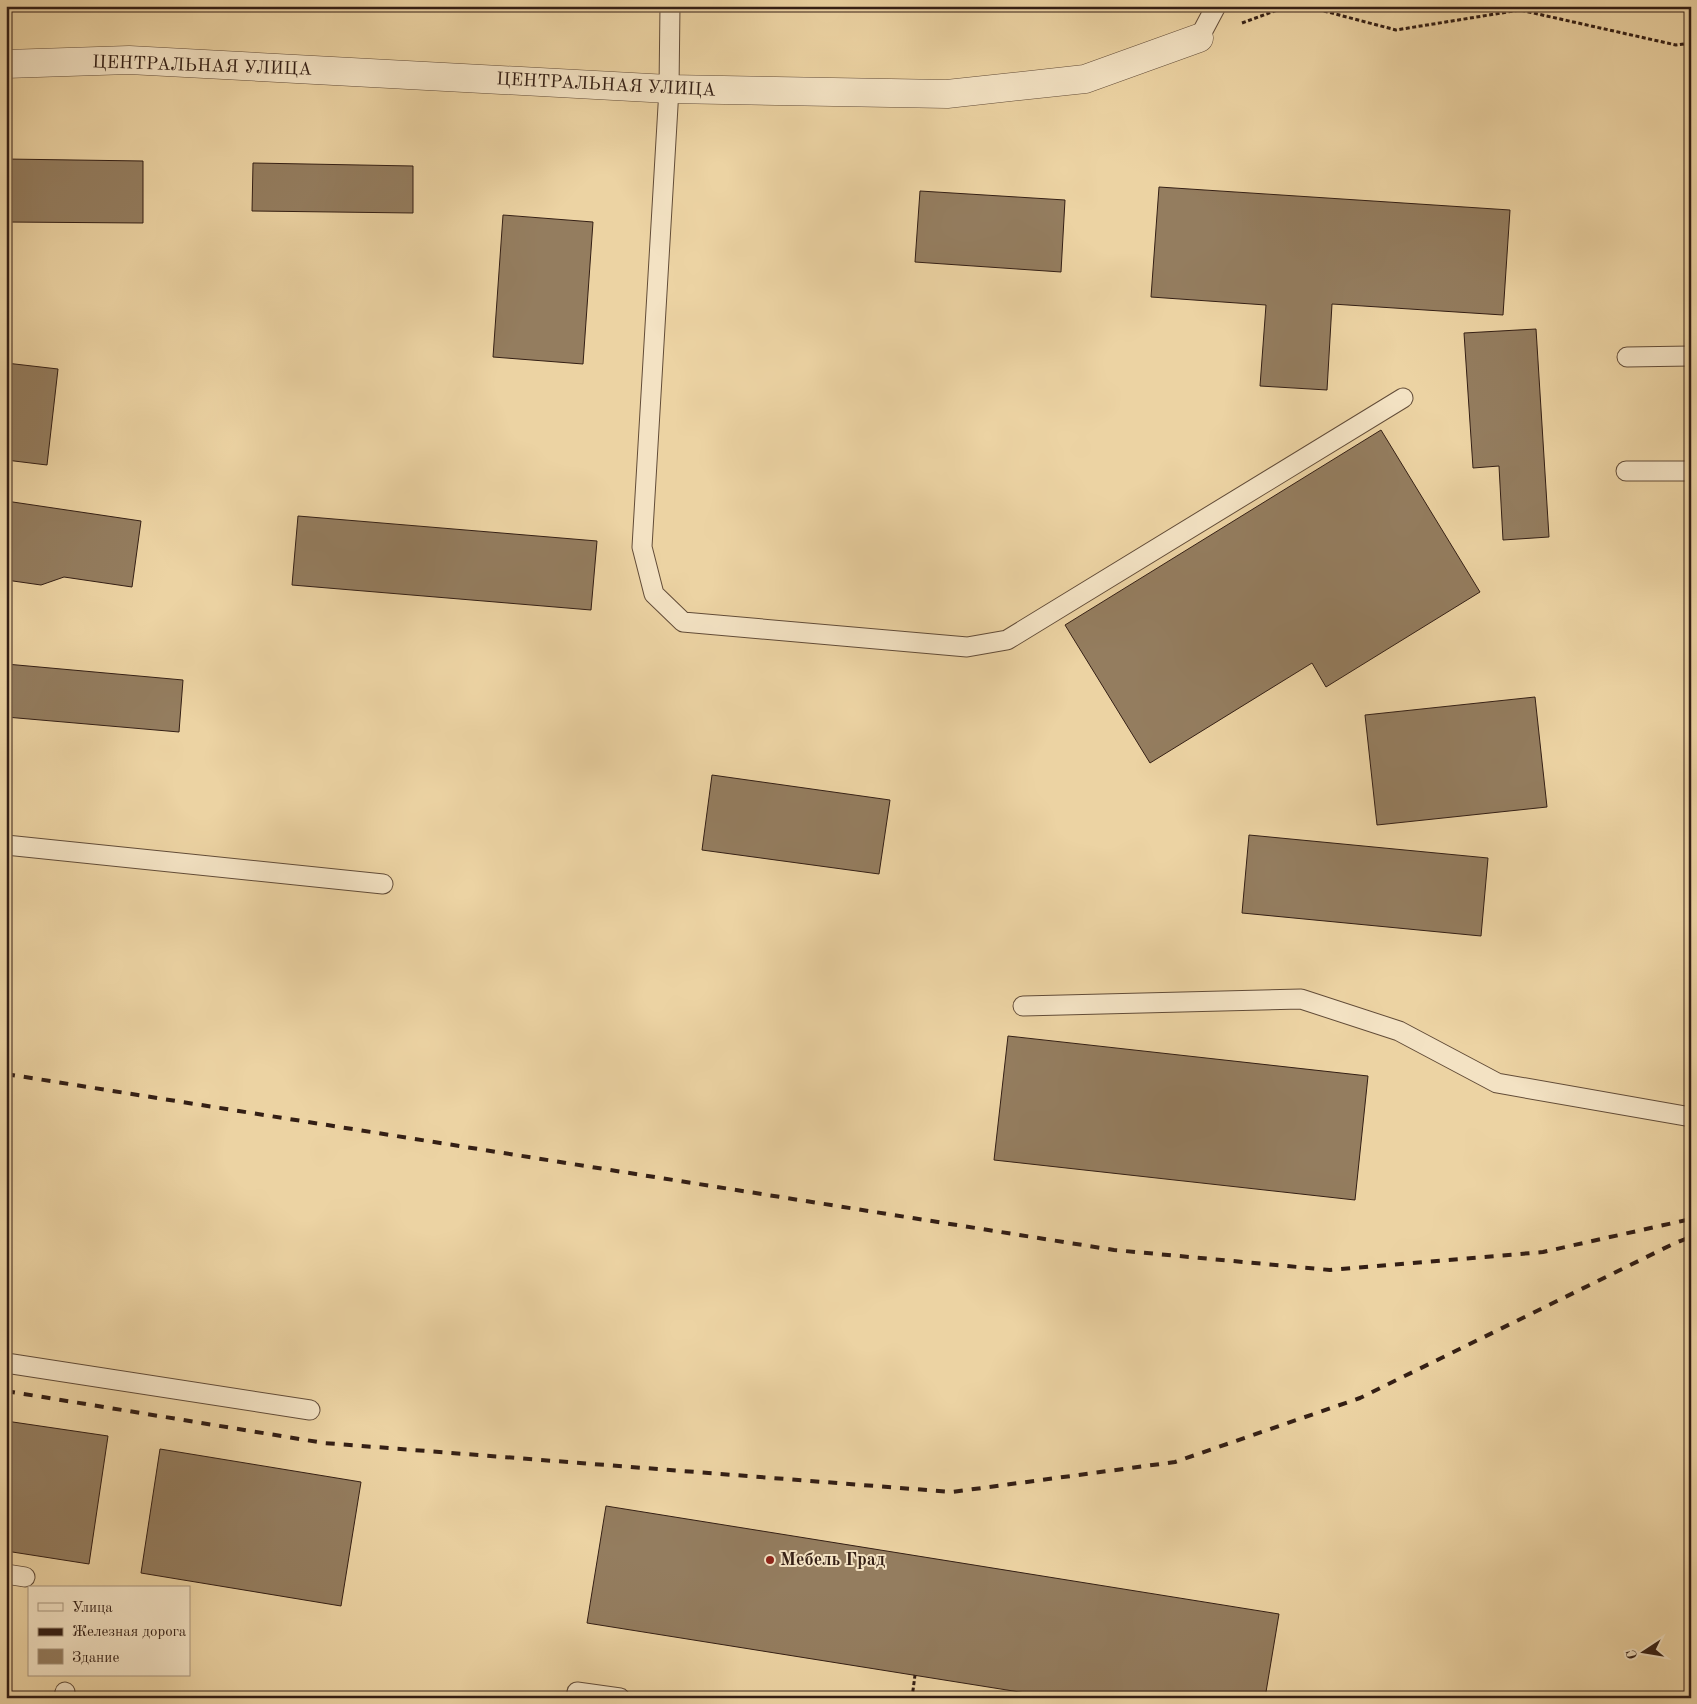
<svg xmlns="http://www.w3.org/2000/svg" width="1697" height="1704" viewBox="0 0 1697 1704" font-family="'Old Standard TT',serif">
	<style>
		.building { fill: #947d5f; stroke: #341f15 }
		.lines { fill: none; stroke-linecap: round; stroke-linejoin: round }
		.service-casing { stroke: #624c38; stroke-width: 21 }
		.minor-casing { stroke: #624c38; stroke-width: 29 }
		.path { stroke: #341f15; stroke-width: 3; stroke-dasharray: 4 2.5; stroke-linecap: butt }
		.service { stroke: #f3e2c3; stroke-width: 19 }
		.minor { stroke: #f3e2c3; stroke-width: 28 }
		.rail { stroke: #341f15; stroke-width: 4; stroke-dasharray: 9 9; stroke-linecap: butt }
		.poi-dot { fill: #8f2418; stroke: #f3e2c3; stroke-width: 2 }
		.labels { text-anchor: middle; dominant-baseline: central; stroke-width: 4; stroke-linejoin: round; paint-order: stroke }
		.street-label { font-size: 18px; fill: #341f15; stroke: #f3e2c3 }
		.poi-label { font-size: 18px; font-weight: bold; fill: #341f15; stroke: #f3e2c3; text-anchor: start }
	</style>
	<rect width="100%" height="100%" fill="#ecd3a3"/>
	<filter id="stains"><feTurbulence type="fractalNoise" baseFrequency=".004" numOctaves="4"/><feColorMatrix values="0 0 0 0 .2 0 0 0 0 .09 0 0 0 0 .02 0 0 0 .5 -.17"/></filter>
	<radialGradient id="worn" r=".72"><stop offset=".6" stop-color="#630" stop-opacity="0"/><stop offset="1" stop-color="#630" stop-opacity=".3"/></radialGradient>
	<path class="building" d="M6,159L143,161V223L6,222Z
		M253,163L413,166V213L252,211Z
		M1159,187L1510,210L1503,315L1332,304L1327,390L1260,386L1266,305L1151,297Z
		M920,191L1065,200L1061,272L915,262Z
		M503,215L593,222L583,364L493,357Z
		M1536,329L1549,537L1503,540L1499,466L1473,468L1464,333Z
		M6,363L58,369L47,465L6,460Z
		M1381,430L1480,592L1326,687L1312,663L1150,763L1065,625Z
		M6,501L141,521L132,587L64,577L41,585L6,580Z
		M298,516L597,541L591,610L292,585Z
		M6,664L183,680L179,732L6,717Z
		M1535,697L1547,807L1377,825L1365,715Z
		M712,775L890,800L879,874L702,850Z
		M1249,835L1488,858L1481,936L1242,913Z
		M1008,1036L1368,1076L1355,1200L994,1160Z
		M6,1421L108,1436L89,1564L6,1551Z
		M160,1449L361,1482L341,1606L141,1573Z
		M606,1506L1279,1614L1265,1698H1057L587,1623Z"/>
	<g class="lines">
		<defs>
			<path id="service" d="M670,6L669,89L642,547L654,594L683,622L967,647L1007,640L1403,398
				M1199,38L1216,6
				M1627,357L1691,356
				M1626,471H1691
				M6,845L383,884
				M1023,1006L1301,999L1399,1031L1497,1083L1691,1117
				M6,1363L310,1410
				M6,1574L25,1577
				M577,1692L620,1698
				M64,1698L65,1692"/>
			<path id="minor" d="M6,64L129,60L669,89L947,94L1085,79L1199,38"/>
		</defs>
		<use href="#service" class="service-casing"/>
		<use href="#minor" class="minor-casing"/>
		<path class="path" d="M1305,6L1396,30L1520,10L1676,45L1691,43
			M1242,23L1288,6
			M912,1698L915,1675"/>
		<use href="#service" class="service"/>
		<use href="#minor" class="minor"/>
		<path class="rail" d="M6,1074L1114,1250L1330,1270L1543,1252L1691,1219
			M6,1391L324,1443L952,1492L1175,1462L1360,1398L1675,1243L1691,1237"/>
	</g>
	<circle class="poi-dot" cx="770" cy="1560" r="5"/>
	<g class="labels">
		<g class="street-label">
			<text transform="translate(202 66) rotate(2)">ЦЕНТРАЛЬНАЯ УЛИЦА</text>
			<text transform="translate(606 85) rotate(3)">ЦЕНТРАЛЬНАЯ УЛИЦА</text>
		</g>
		<g class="poi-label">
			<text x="780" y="1560">Мебель Град</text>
		</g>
	</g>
	<rect width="1697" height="1704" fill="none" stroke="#ecd3a3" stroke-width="25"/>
	<rect x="8" y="8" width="1682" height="1689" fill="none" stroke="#341f15" stroke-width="2.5"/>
	<rect x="12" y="12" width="1672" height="1679" fill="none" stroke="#341f15"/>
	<rect x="28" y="1586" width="162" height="90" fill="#f3e2c3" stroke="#a7947d"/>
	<rect x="38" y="1603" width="25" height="8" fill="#f3e2c3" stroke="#a7947d"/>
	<text x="72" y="1612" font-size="15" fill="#341f15">Улица</text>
	<rect x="38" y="1628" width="25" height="8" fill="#341f15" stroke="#a7947d"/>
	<text x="72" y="1636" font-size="15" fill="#341f15">Железная дорога</text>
	<rect x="38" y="1649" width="25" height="15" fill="#947d5f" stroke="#a7947d"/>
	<text x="72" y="1662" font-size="15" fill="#341f15">Здание</text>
	<g transform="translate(1644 1652) rotate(258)" stroke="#f3e2c3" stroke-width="4" paint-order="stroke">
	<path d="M0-4L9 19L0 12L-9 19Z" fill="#341f15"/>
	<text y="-8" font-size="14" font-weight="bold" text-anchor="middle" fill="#341f15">С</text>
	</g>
	<rect width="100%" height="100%" filter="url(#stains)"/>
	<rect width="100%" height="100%" fill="url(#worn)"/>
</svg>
